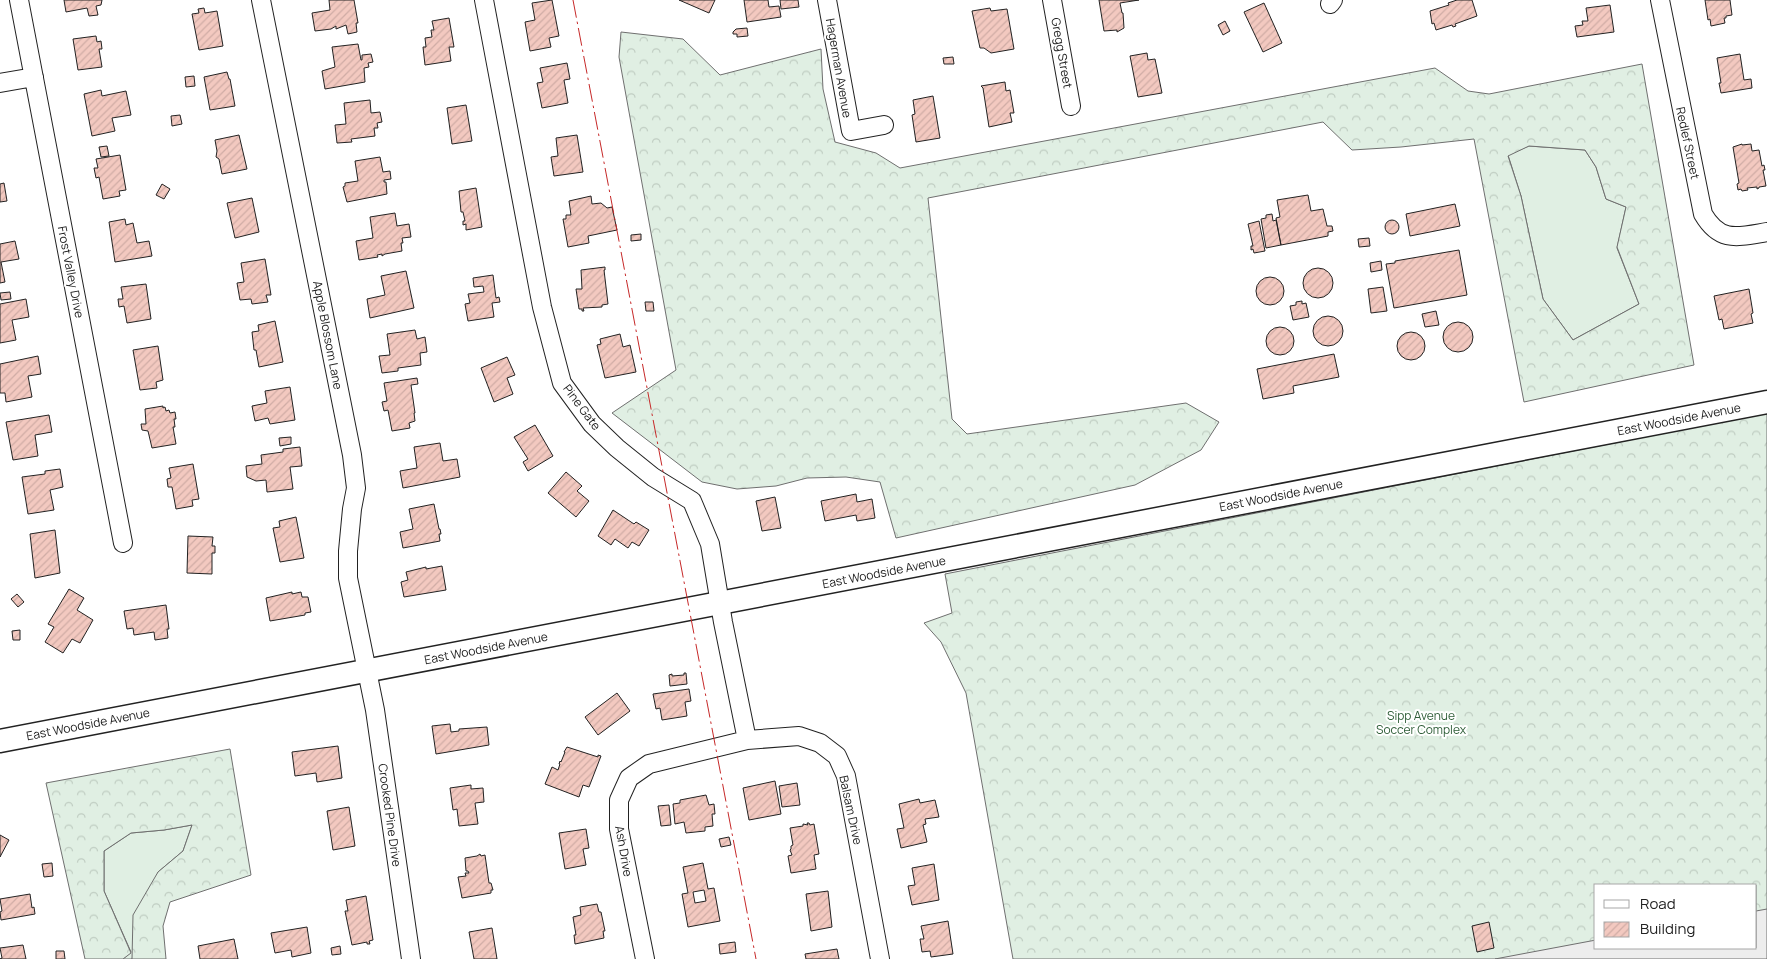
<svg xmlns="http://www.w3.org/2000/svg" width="1767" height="959" viewBox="0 0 1767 959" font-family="Manrope,sans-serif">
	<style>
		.grass { fill: #e0efe3; stroke: #6f6f6f }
		.forest { fill: url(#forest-crowns); stroke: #6f6f6f; fill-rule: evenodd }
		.parking { fill: #ededed; stroke: #6f6f6f }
		.building { fill: url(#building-hatch); stroke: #222; fill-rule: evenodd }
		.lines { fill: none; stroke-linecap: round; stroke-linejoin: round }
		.minor-casing { stroke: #222; stroke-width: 20 }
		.major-casing { stroke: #222; stroke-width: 25 }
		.minor { stroke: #fff; stroke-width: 18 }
		.major { stroke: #fff; stroke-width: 22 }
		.power { stroke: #c62828; stroke-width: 1; stroke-dasharray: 18 4 2.5 4; stroke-linecap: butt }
		.labels { text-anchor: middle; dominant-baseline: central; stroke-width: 4; stroke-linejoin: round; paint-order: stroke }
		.street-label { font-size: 12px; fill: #222; stroke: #fff }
		.park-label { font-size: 12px; fill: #2f5e38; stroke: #fff }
	</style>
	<defs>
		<pattern id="forest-crowns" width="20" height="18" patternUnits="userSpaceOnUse" patternTransform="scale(1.25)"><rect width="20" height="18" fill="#e0efe3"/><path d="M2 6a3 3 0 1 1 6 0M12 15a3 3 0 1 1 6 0" fill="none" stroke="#c0cdc2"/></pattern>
		<pattern id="building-hatch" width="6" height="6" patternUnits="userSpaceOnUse" patternTransform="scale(1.25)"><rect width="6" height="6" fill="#f3c9c0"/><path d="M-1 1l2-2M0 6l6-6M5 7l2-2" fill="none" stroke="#d0aca5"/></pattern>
	</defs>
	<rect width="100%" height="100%" fill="#fff"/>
	<path class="grass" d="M1529,146L1585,150L1596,167L1606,199L1626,207L1617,248L1639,304L1573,340L1543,299L1521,196L1508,155Z
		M192,825L183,851L158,872L132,959H123L131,952L104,891V851L131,833L164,830Z"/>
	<path class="forest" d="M621,32L683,39L720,75L821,49L823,89L835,142L876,153L900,168L1435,68L1468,91L1489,94L1642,64L1694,365L1524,402L1474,139L1401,147L1352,150L1323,122L928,198L952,419L967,434L1186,403L1219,422L1201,450L1135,485L896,538L880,482L846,477L807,478L776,486L737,489L702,482L612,413L676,370L619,57ZM1529,146L1585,150L1596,167L1606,199L1626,207L1617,247L1639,304L1573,340L1543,299L1521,196L1508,156Z
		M1767,413V959H1013L966,693L941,642L924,623L952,613L945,574ZM1596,885H1756V948H1596Z
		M230,749L251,875L170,902L163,926L166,959H132L133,915L158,872L183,851L192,825L164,830L131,833L104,851V891L131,953L123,959H85L46,783Z"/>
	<path class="parking" d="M1767,909V959H1495L1596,940V948H1756V911Z"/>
	<path class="building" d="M64,0H102L101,5L96,6L98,15L89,16L87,8L66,12Z
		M329,0H354L358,23H356L357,32L348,34L346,25L336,29V26L331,29L315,31L312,13L330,10Z
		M552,0L559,36L549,38L551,47L530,51L525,22L535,20L532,3Z
		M679,0H715L709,13Z
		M744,0H768L769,7L779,6L781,17L747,22Z
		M780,0H798L799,7L781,9Z
		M1099,0H1139L1120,3L1122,13H1123L1124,28L1117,32V30L1104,31Z
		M1457,0H1472L1477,16L1455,24L1456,26L1453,27L1452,25L1436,30L1434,23L1432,24L1430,11L1449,5L1448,3Z
		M1705,0H1730L1732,15L1726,16V18H1724L1725,23L1711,26L1710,19L1708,20Z
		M1264,3L1282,43L1263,52L1244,12Z
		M1610,5L1614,32L1577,37L1575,26L1583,25L1582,21H1588L1586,8Z
		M204,8L205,13L217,11L223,46L199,50L192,14L199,13L198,9Z
		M990,8L991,11L1007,9L1014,49L991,53L984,48H980L972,11Z
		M449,18L454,47H449L451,61L425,65L423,47H426L425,38L432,37L431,30H434L432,21Z
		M1225,21L1230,31L1223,35L1218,25Z
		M747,28L748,36L737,37V34H733V32L736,29Z
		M96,36L97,42L101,41L102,49H99L102,67L78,70L73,39Z
		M358,44L361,60H362V55L371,54L373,62L368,63L369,67L364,68L365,82L325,89L322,71L335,67L332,47Z
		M1147,53L1148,60L1155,59L1162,93L1138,97L1130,56Z
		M1740,54L1744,80L1751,79L1752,88L1721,93L1719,83H1721L1717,58Z
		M953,57L954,64H944L943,58Z
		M567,63L570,79L564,80L568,103L542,108L537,83L543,82L540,68Z
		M227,72L229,79H230L235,106L210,110L204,77Z
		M194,76L195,86L186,87L185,77Z
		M1005,82L1006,91L1010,90L1014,113H1010L1012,122L989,127L983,88L981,86Z
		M101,90L102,96L126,91L131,115L112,118L115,131L92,136L84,94Z
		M933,96L940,138L916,142L912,115L915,114L913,100Z
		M370,100L371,113L380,112L382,122L377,123L378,128H374L375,136L351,139L352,142L337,143L335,125L346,124L344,103Z
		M466,105L472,141L452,144L447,108Z
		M180,115L182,124L172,126L171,116Z
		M239,135L247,169L222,174L219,159L216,157L217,151L215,140Z
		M577,135L583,172L554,176L551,157L558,156L556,138Z
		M1742,144V145L1751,144L1752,151L1759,150L1762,166L1764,165L1765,170H1763L1766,186L1759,187V188L1757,189V187L1747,188L1748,190L1742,191L1741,189L1738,190L1737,184L1739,183L1733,147Z
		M107,146L109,156L101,157L99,147Z
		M120,155L126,190L119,191L120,196L103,199L99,177L96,178L94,168H98L96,159Z
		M380,157L383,172L390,171L391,179L384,180V182H386L387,194L347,202L343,187L345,186V183L358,181L355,161Z
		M4,183L7,201L0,202V184Z
		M162,184L170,189L164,199L156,195Z
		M476,188L482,227L466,230V224L463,225V221H465L463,212H461L459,191Z
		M1308,195L1311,211L1323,209L1327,226H1332L1333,231L1328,232V236L1281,245L1276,218L1280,217L1277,200Z
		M591,196L592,204L601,203L607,208L612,207L617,230L588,236L589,243L568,247L563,219H566V215H571L569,201Z
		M252,198L259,232L235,238L227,203Z
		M1455,204L1460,226L1410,236L1406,214Z
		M395,213L397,226L409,224L411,237L402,238L403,243H401L402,251L385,254L382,256V254L377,255L378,257L359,260L356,241L373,238L370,217Z
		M1272,214L1273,221L1276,220L1281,245L1266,248L1261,219L1266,218V215Z
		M125,219L126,225L133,223L137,243L149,241L152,256L115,262L109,222Z
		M1385 227a7 7 0 1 1 14 0a7 7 0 1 1-14 0Z
		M1259,221L1265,251L1254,253L1253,249L1251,250V246H1253L1248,224Z
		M641,234V240L631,241V235Z
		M1369,238L1370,246L1359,247L1358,239Z
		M15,241L19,259L1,262L5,282L0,283V244Z
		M1459,250L1467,295L1394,308L1386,264L1395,263V261Z
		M265,259L271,295H266L268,302L252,304L251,299L240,300L237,283L244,282L241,263Z
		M1381,261L1382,270L1371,272L1370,263Z
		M605,267V270H604L608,304L602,305V307L583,308L584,311H582V309H579L576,289H582L581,270Z
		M1303 283a15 15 0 1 1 30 0a15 15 0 1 1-30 0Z
		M406,271L414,308L370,318L367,299L385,295L381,276Z
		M493,275L496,298L499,297L500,302L492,303L494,317L468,321L465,304L470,303L468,294L484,292L483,286L474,287L473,278Z
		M1256 291a14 14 0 1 1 28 0a14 14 0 1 1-28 0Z
		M146,284L151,319L127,323L124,306L119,307L118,299H123L121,287Z
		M1383,287L1387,311L1371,313L1368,289Z
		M1749,289L1753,313L1751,314L1753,323L1724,329L1722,319L1719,320L1714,296Z
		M10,292L11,299L1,300L0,293Z
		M26,299L29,317L12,320L16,340L0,343V304Z
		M1302,301V304L1306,303L1309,317L1293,320L1290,306L1296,305V302Z
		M645,302H653L654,311H646Z
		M1436,311L1439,325L1425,327L1422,314Z
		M1313 331a15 15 0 1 1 30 0a15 15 0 1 1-30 0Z
		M275,321L283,362L259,367L256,350H254L252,332L259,331L258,325Z
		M1443 337a15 15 0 1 1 30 0a15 15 0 1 1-30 0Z
		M1266 341a14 14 0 1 1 28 0a14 14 0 1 1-28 0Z
		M415,330L417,339L425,337L427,352L420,353L421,365L398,368V371L382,373L379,356L390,355L387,334Z
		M1397 346a14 14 0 1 1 28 0a14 14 0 1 1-28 0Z
		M620,334L623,347L630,345L636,372L605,378L597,345L601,344L600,339Z
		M158,346L163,380L156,382L157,388L140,390L133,350Z
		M1334,354L1339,377L1293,386L1294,393L1263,399L1257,369Z
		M38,356L41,374L28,376L32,397L6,402L5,393H0V364Z
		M507,357L515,375L507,378L513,394L494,402L481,368Z
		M417,378L418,384L411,385L415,413H414L415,421L409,423L410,428L392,431L388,410L384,411L382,402L387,401L384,383Z
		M290,387L295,420L270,424L268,418L255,421L252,406L267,403L265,391Z
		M163,406V408L165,407L166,411L169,410L170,413L175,412L176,419H174L175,427H173L176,444L152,448L148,431L142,430L141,424H146L145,409Z
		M49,415L52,432L35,435L38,456L13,460L6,422Z
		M535,425L553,456L528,471L523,462L528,459L514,437Z
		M291,437V444L280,446L279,438Z
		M440,443L443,461L457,459L460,477L403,488L400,471L417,468L414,447Z
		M300,447L302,466L290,467L293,489L267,492L266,480L256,481L247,477L246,466L262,464L261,455L283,452V449Z
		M193,464L199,499L192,500L193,506L176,509L172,487H168L167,479L171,478L169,468Z
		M60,469L63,487L50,490L54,510L28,514L22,477L45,474V471Z
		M566,472L582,486L577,491L589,501L576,517L548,493Z
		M856,494L857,502L872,499L875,518L857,521L856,515L825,521L821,501Z
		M775,497L781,528L762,531L756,501Z
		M434,504L439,529H440L441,534H439L440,541L403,548L400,532L413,529L409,509Z
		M613,510L634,524L636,522L649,530L639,546L632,542L628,548L615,539L611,545L598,536Z
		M296,517L304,558L280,562L273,528L280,527L279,521Z
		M55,530L60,573L35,578L30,534Z
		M188,536L213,537L212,546H215V553H212V574L187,573Z
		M442,566L446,590L404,597L401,582L408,580L406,572L426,567V569Z
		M69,589L84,598L77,610L93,620L80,643L72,639L63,653L45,642L54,627L48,624Z
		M292,592V594L301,592L302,597H308L311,612L305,613V615L270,621L266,598Z
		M17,594L24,602L18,607L11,599Z
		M166,605L169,629H167L168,638L155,640L154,632L134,635L133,628L127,629L124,611Z
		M20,630V640H13L12,631Z
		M684,673H686L687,684L670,686L669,675L672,674V676L684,675Z
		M689,689L691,701L685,702L687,716L662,720L660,708L656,709L653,694Z
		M617,693L630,711L598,735L585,717Z
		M450,724L451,732L459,731V729L487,727L489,745L436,754L432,726Z
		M338,746L342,778L317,782L316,773L295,776L292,752Z
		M567,747L598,757V755L601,756L589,787L583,785L579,797L545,784L552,767L558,770L560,764H559L560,761L561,762L565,752H564Z
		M775,781L781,814L749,820L743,788Z
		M797,783L800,805L782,807L779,786Z
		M471,785V789L483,788L484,802L475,803L478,824L459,826L457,809L453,810L450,788Z
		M706,795L709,805L714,804L715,814H712L713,826L705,827V831L686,833L684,822L675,824L673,804L680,803V800Z
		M919,799L920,803L935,800L939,817L925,819L926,824L923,825L927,842L901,848L897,829L904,828L899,804Z
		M669,805L671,825L661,826L658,806Z
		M349,807L355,846L333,850L327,811Z
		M807,823H809L810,825L814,824L819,854L814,855L816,869L791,873L788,856L792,855L790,850L791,849V846L793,845L790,828L803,826V824L808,825Z
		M586,829L589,848L583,849L586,865L565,869L559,833Z
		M0,835L9,840L0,857Z
		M729,837L731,845L721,847L719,839Z
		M480,854L481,856L485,855L489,883H491L493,890H491V893L462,898L458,877L466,876L465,873H469L468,871H466L465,858L477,856Z
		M52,863L53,876L44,877L42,864Z
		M703,863L708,889L714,888L720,921L688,927L682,894L688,893L683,867ZM704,890L706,901L695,903L693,892Z
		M934,864L939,900L912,905L908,886L915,885L912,868Z
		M828,891L832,927L811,931L806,894Z
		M30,894L32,908L34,907L35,914L1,920L0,912L2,911L0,899Z
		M366,896L373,940L369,941L370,944H367V942L352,945L345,911H348L346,900Z
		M597,904L599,912H601L605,931H603L604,938L575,944L574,935H576L573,917L581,915L580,907Z
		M948,921L953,954L931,957L930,951L922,952L920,939H924L921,926Z
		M1489,922L1494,948L1477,952L1472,926Z
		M307,927L311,953L292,957L291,950L275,953L271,933Z
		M492,928L497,959H474L469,932Z
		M234,939L238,959H200L198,946Z
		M735,942L736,952L720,954L719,944Z
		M23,945L26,959H0L2,958L0,948Z
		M340,946L341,954L332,955L331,948Z
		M837,949L839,959H806L805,954Z
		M56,951H64L65,959H56Z"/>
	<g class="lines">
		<defs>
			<path id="minor" d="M19,0L123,543
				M261,0L352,455L356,488L352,509L348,551V578L375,710L411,959
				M484,0L542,307L562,383L592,424L617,448L653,477L692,501L710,544L723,622L747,740
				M827,0L851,131L884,125
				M1052,0L1071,106
				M1660,0L1703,214C1720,243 1737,237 1767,232
				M1330,4L1333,0
				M0,83L34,77
				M645,959L619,829V800L629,778L649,764L747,740L799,736L820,743L837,756L846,776L880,959"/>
			<path id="major" d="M0,741L1767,402"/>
		</defs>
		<use href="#minor" class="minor-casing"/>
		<use href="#major" class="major-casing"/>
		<use href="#minor" class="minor"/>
		<use href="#major" class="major"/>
		<path class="power" d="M573,0L756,959"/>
	</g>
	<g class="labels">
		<g class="street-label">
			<text transform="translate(1062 53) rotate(80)">Gregg Street</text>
			<text transform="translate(839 68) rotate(80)">Hagerman Avenue</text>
			<text transform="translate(1688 143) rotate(78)">Redlef Street</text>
			<text transform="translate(71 272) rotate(79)">Frost Valley Drive</text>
			<text transform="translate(328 335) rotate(79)">Apple Blossom Lane</text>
			<text transform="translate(582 407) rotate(53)">Pine Gate</text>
			<text transform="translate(1679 419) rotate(-11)">East Woodside Avenue</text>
			<text transform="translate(1281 495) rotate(-11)">East Woodside Avenue</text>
			<text transform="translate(884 572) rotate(-11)">East Woodside Avenue</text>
			<text transform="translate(486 648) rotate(-11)">East Woodside Avenue</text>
			<text transform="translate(88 724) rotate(-11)">East Woodside Avenue</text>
			<text transform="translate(851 810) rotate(78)">Balsam Drive</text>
			<text transform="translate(390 815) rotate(82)">Crooked Pine Drive</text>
			<text transform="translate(624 851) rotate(80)">Ash Drive</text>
		</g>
		<g class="park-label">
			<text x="1421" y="715">Sipp Avenue<tspan x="1421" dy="14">Soccer Complex</tspan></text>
		</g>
	</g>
	<rect x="1594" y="884" width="162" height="65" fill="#ffffff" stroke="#a7a7a7"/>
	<rect x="1604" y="900" width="25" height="8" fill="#ffffff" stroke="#a7a7a7"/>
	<text x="1640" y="909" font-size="15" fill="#222222">Road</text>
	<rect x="1604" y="922" width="25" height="15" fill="url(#building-hatch)" stroke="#a7a7a7"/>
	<text x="1640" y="934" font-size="15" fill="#222222">Building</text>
</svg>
